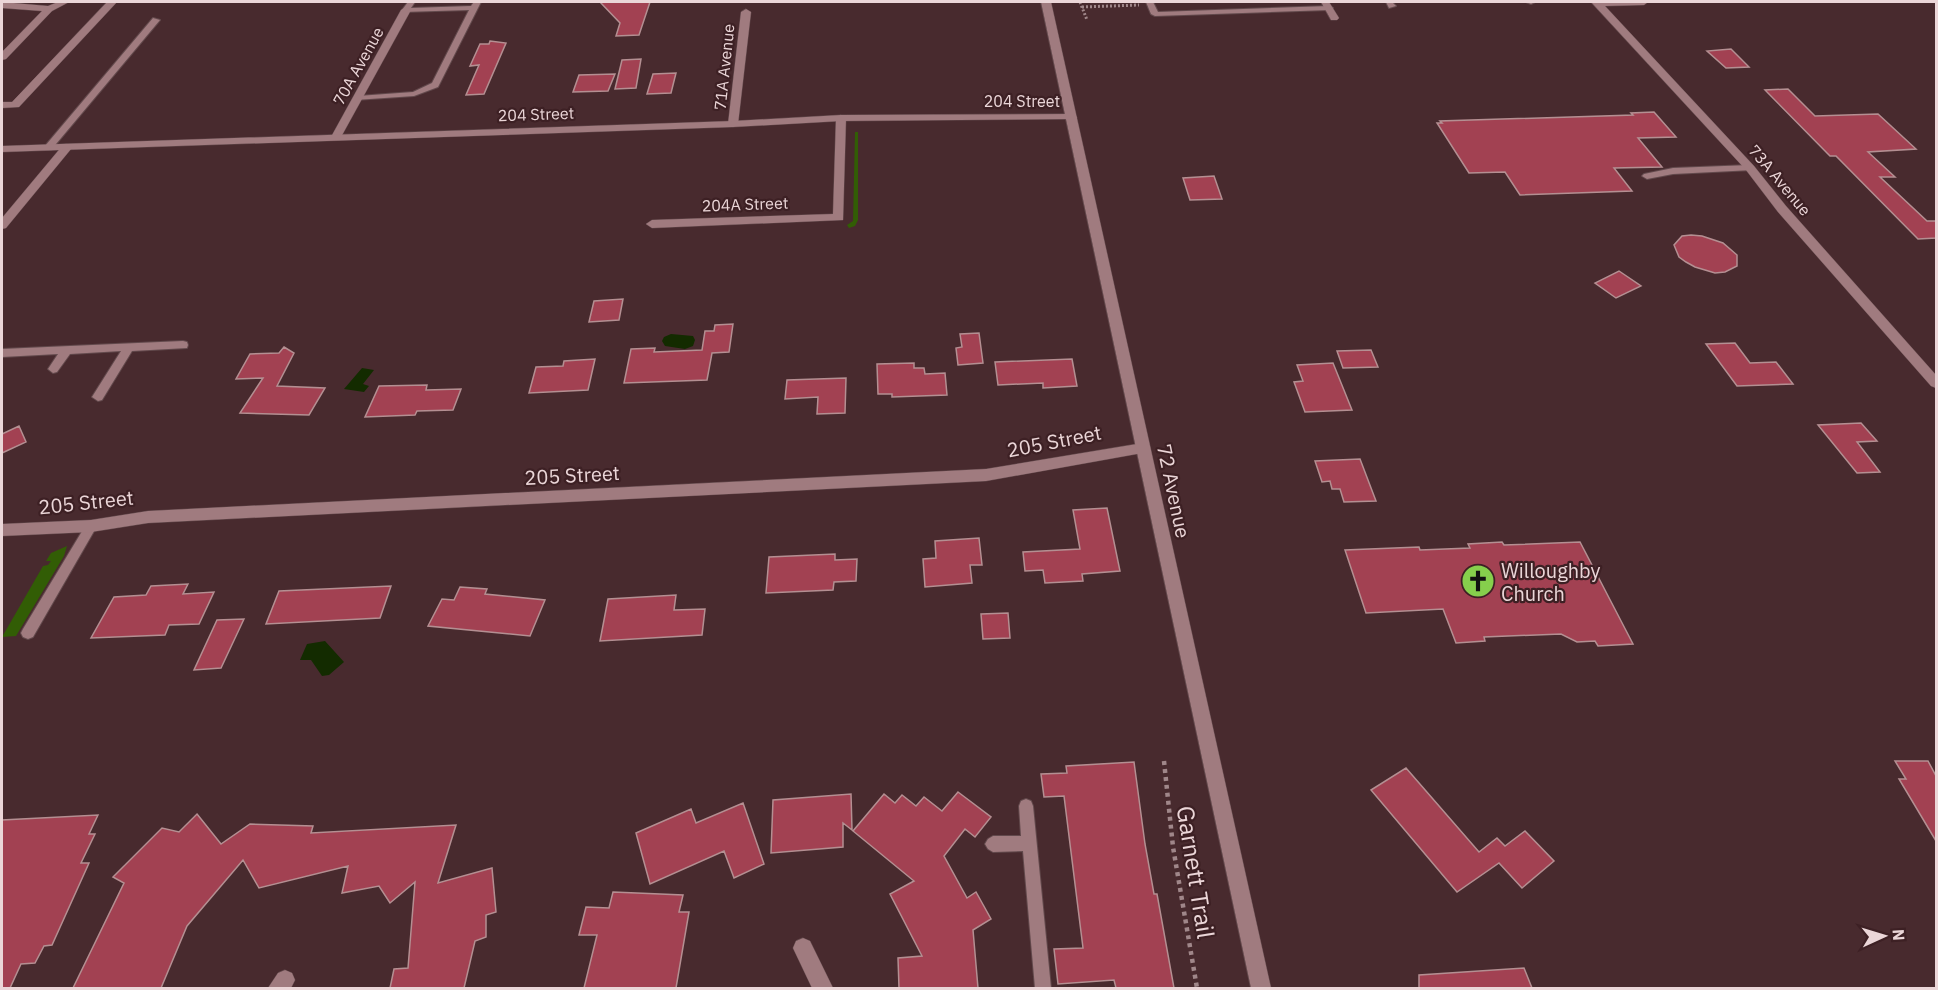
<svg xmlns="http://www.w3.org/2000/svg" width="1938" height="990" viewBox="0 0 1938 990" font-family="'IBM Plex Sans',sans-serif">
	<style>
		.green { fill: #325d05 }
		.water { fill: #132b00 }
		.building { fill: #a24152; stroke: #b48f92; stroke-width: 1.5 }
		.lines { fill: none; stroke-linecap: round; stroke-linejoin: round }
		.service-casing { stroke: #62494c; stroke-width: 2 }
		.minor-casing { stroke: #62494c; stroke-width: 1 }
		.tertiary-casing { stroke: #62494c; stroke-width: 1 }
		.secondary-casing { stroke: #62494c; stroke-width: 1 }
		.path-far1 { stroke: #a0878a; stroke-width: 3; stroke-dasharray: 2 2; stroke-linecap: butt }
		.path { stroke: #a0878a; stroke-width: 4.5; stroke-dasharray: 4 4; stroke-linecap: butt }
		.service { fill: #a07b7f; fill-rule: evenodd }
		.minor { fill: #a07b7f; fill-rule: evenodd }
		.tertiary { fill: #a07b7f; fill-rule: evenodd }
		.secondary { fill: #a07b7f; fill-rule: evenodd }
		.labels { text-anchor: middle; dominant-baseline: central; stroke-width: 4.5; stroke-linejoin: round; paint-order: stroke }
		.far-street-label { font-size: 16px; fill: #ebd6d8; stroke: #3d2024 }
		.street-label { font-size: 20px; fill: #ebd6d8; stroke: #3d2024 }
		.poi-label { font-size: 20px; fill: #ebd6d8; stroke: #3d2024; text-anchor: start }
		.near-street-label { font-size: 24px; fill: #ebd6d8; stroke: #3d2024 }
	</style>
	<rect width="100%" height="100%" fill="#482a2e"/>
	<path class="green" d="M855,132H858V220L855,226L849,228L847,225L853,221Z
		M67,546L64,556L16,636L2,637L43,566L48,565L51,561H46L51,553Z"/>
	<path class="water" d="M671,334L693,336L695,340L693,346L685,349L665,346L662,341L664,337Z
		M362,368L374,370L363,384L369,386L364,392L344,389Z
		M325,641L344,662L329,675L322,676L311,660H300L307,644Z"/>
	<path class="building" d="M600,2H650L639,35L616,36L620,23Z
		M490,41L506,43L484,94L466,95L479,65L470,66L480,44H489Z
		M1731,49L1749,67L1726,68L1707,51Z
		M641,59L636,88L615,89L622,60Z
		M676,73L671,93L647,94L653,74Z
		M615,74L608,91L573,92L579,75Z
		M1788,89L1815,116L1878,114L1916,149L1868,152L1895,177H1880L1927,221H1936V238L1918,239L1836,156H1830L1765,90Z
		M1654,112L1676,137L1638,138L1662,167L1614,168L1632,191L1520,195L1505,172L1469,173L1437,123H1442L1440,121L1633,115L1631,113Z
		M1214,176L1222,199L1190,200L1183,178Z
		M1691,235L1702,236L1723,243L1737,255V266L1725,272L1715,273L1695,267L1686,262L1679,257L1674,245L1682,236Z
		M1619,271L1641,286L1616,298L1595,283Z
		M623,299L619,320L589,322L594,301Z
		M733,324L729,352L712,353L707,380L624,383L631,349L655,348L654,352L702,350L705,331H714L715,325Z
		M979,333L983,363L958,365L956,348L962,347L960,334Z
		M1735,343L1750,363L1776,362L1793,384L1737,386L1706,344Z
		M284,347L294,353L277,386L325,388L309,415L240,413L263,378L236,379L250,354L279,353Z
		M1371,350L1378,367L1343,368L1337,351Z
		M595,359L588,390L529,393L536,367L563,366L564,361Z
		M1072,359L1077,386L1043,388V383L998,385L995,362Z
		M914,363V368H924L925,374L945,373L947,395L892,397V394H878L877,364Z
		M1333,363L1352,410L1305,412L1294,382L1303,381L1297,365Z
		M846,378L845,413L817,414L818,397L785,399L787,380Z
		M427,385L426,390L461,389L453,410L417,411L415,415L365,417L379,386Z
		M1861,423L1877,441L1857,442L1880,472L1857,473L1818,425Z
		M19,426L26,442L2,453V434Z
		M1360,459L1376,501L1344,502L1340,489H1332L1330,481L1322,482L1315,461Z
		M1107,508L1120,571L1082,574L1083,581L1045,583L1043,570L1025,571L1023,552L1080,549L1073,510Z
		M979,538L982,565H970L972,583L925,587L923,559L936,558L935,541Z
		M1502,542L1504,545L1580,542L1633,644L1598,646L1595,641L1577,642L1561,634L1484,637L1485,641L1456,643L1443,609L1366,613L1345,550L1419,547L1420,550L1470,548L1468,544Z
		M835,554V560L857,559L856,581L834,582L833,590L766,593L769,557Z
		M188,584L183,594L214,592L199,624L169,625L165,635L91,638L114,597L146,595L151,586Z
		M391,586L380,618L266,624L279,591Z
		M460,587L487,589L485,594L545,600L530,636L428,626L442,599L454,600Z
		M676,595L674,610L705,609L702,635L600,641L608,599Z
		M1008,613L1010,638L983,639L981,614Z
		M244,619L221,668L194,670L217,620Z
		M1895,761H1928L1936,776V841L1899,779H1906Z
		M1134,762L1145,844L1154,894H1157L1174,988H1116L1114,980L1058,984L1054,949L1083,948L1064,796L1044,797L1041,774L1067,773L1066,766Z
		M1406,768L1479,852L1497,838L1505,846L1525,831L1554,861L1522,888L1499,863L1457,892L1371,790Z
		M958,792L991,817L975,837L965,829L944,856L967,898L976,892L991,919L973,930L978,988H899L898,958L922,956L890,894L914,881L853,831L884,794L895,803L902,795L916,806L924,797L942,811Z
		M851,794L852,830L843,823V847L771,853L773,800Z
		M743,803L764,864L734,878L724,851L650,884L636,833L691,809L696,823Z
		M197,814L221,844L250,824L313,826L311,833L456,825L438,883L492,868L496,912L486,915V937L475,941L464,988H390L394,969L408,968L415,882L390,903L379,886L342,893L348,866L259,888L243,860L187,926L161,988H73L124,883L113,877L162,828L179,832Z
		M98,815L89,834H95L81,863H89L52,945L44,946L35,963L21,964L10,988H2V820Z
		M613,892L683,895L679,912H689L676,988H584L597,935H579L586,907L609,908Z
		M1524,968L1532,988H1419V975Z"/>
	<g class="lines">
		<defs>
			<path id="service" d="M408,2H415L411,8L471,6L474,2H481L438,87L414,96L355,100V96H358L413,92L432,83L469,10L403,12L402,10Z
				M1146,2H1153L1158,12L1329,6L1333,8L1329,10L1155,16L1151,14Z
				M1386,2H1392L1396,6L1389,8Z
				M1526,2H1535L1531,4Z
				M153,18L160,20L51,150H45V146Z
				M1750,165L1754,168L1753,170L1673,174L1647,179L1642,176L1644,174L1673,168Z
				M183,341L187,342L188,345L187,348L132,351L102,400L98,401L92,397L121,351L70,354L57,372L53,373L48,369L58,354L2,357V349Z
				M91,521L95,523L97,526L33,637L28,639L23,637L21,633L23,629L87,523Z
				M1026,799L1031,801L1033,806L1051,988H1035L1023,851L993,852L988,849L985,844L988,839L993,836H1021L1019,806L1021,801Z"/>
			<path id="minor" d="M2,2L48,6L58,2H69L52,11L6,59L2,60V52L42,11L2,8Z
				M107,2H117L19,107L2,108V102H12Z
				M1321,2H1329L1339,18L1337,20H1331Z
				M1591,2H1648L1644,5L1605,6L1754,166L1786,206L1936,375V388L1931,386L1778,212L1746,170Z
				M406,7L411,10L341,137L336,140L332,139L331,137L401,10Z
				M746,9L751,12L738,124L733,127L728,124L741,12Z
				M841,115L846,118L843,220L652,228L646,224L652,220L833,214L836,118Z
				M67,144L72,147L71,149L6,228L2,229V218L63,145Z
				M1143,443L1148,444L1150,448L1148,452L986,481L148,523L91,532L2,536V524L91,520L148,511L986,469Z
				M803,938L810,941L833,988H812L793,948L796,941Z
				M285,970L292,973L295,980L291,988H268L278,973Z"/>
			<path id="tertiary" d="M1072,114L1077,117L1076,119L841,121L733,127L2,152V146L733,121L841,115Z"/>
			<path id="secondary" d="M1041,2H1051L1271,988H1251Z"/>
		</defs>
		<use href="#service" class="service-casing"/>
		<use href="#minor" class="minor-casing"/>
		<use href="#tertiary" class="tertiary-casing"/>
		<use href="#secondary" class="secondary-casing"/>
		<path class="path-far1" d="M1080,2L1087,20
			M1082,7L1139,5"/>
		<path class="path" d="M1164,761L1173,847L1197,988"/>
		<use href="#service" class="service"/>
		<use href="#minor" class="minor"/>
		<use href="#tertiary" class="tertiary"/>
		<use href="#secondary" class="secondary"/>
	</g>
	<defs>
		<symbol id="church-disc" viewBox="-11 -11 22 22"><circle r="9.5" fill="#86cf4c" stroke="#3d2024"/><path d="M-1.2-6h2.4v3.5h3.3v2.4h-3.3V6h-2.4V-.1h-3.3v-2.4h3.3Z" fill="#111"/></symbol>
	</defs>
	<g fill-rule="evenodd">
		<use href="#church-disc" x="1459" y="562" width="38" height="38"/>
	</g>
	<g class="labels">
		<g class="far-street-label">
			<text transform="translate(358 66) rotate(-61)">70A Avenue</text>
			<text transform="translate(724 67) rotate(-84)">71A Avenue</text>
			<text x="1022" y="101">204 Street</text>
			<text transform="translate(536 114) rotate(-2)">204 Street</text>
			<text transform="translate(1780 180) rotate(50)">73A Avenue</text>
			<text transform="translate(745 204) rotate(-2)">204A Street</text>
		</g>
		<g class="street-label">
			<text transform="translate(1054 441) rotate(-11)">205 Street</text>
			<text transform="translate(572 475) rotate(-3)">205 Street</text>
			<text transform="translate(1174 491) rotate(78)">72 Avenue</text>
			<text transform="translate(86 502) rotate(-6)">205 Street</text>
		</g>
		<g class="poi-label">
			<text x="1501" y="570">Willoughby<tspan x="1501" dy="23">Church</tspan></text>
		</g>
		<g class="near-street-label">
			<text transform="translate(1196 872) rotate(81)">Garnett Trail</text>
		</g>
	</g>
	<rect width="1938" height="990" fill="none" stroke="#ebd6d8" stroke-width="6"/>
	<g transform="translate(1884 936) rotate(86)" stroke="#3d2024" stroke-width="4.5" paint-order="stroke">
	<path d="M0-4.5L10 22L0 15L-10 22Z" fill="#ebd6d8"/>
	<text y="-9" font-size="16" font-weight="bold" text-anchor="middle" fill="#ebd6d8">N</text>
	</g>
</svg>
